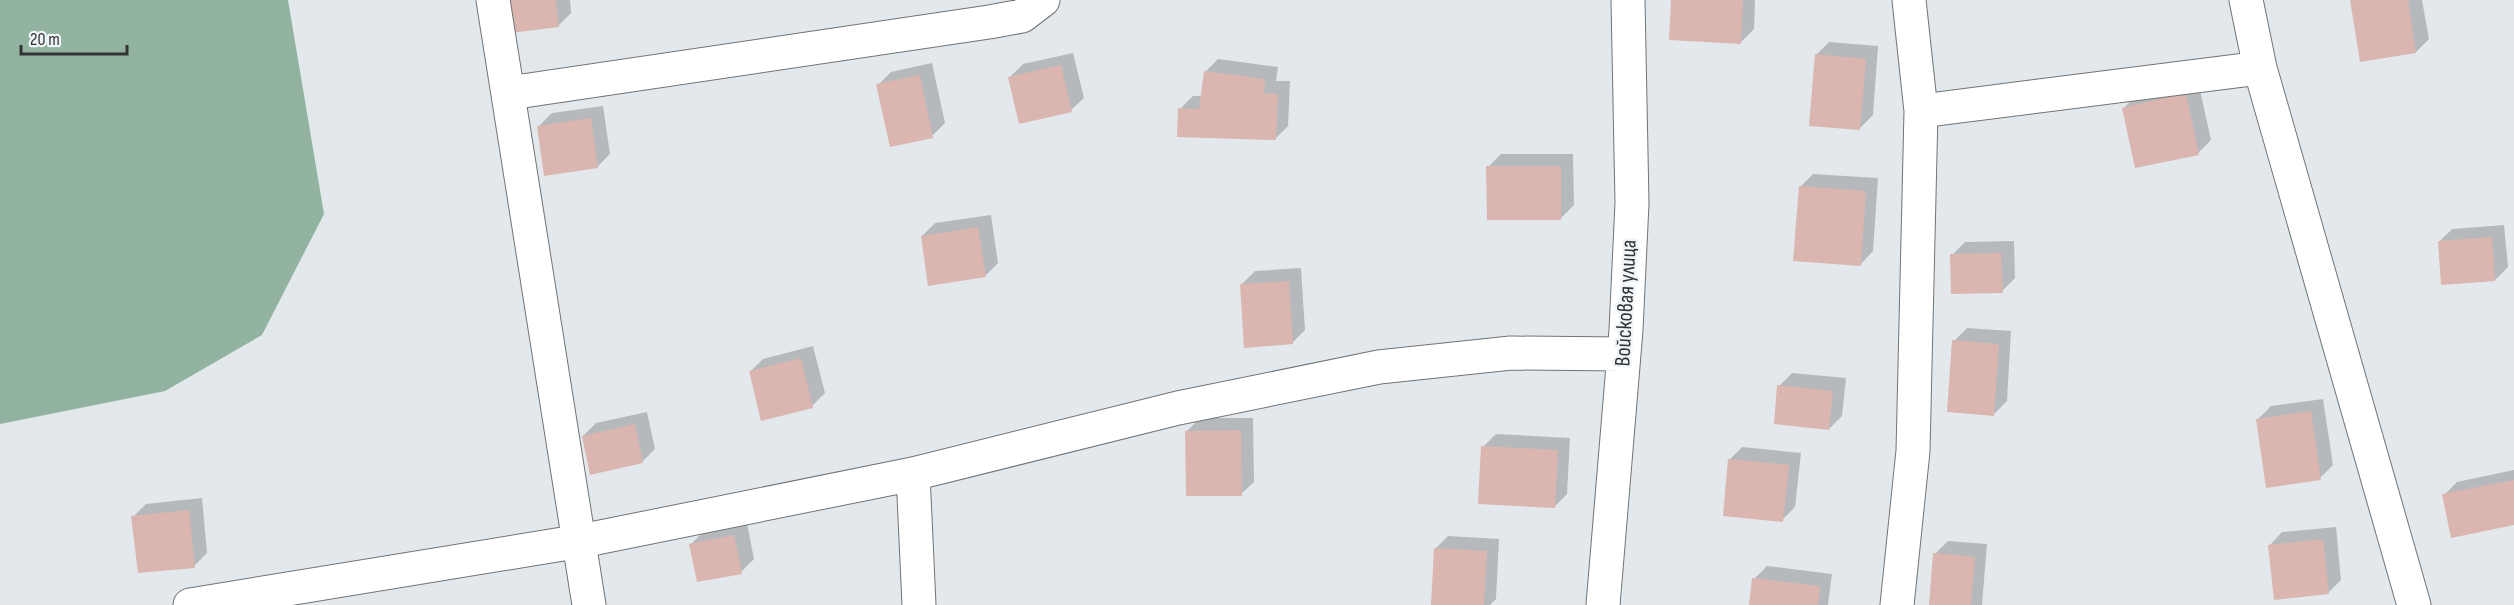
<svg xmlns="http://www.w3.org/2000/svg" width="2514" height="605" viewBox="0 0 2514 605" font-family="'Sofia Sans Condensed',sans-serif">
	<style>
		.forest { fill: #92b39f }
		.shadow { fill: #0003 }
		.building { fill: #dbb5af }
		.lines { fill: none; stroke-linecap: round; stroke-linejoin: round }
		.street-casing { stroke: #6f7477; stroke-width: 35 }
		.street { stroke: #fff; stroke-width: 33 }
		.labels { text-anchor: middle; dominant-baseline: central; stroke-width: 5; stroke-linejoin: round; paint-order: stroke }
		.street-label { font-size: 22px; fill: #323436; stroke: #f0f5f9 }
	</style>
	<rect width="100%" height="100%" fill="#e3e8ec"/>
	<path class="forest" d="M0,0H288L324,214L262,335L165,391L0,424Z"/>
	<path class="shadow" d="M508,0H570L571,13L558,26Z
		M1672,0H1755L1754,29L1741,42Z
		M2351,0H2422L2429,39L2416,52Z
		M1829,42L1878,46L1873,115L1860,128L1816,55Z
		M1073,53L1084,98L1071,110L1010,77L1023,64Z
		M1218,59L1278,67L1276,81H1290L1288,126L1275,139L1180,109L1193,96H1202L1205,72Z
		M932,63L945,123L932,136L878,85L891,72Z
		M2198,81L2211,140L2198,153L2124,108L2136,95Z
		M603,106L610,154L597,167L539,126L552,113Z
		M1501,154H1573L1574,205L1561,218L1488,167Z
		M1813,174L1878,178L1873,251L1861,264L1800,187Z
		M991,215L998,263L985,276L922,236L935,223Z
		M2504,225L2508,267L2495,280L2439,242L2452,229Z
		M2014,241L2015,278L2002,291L1952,255L1965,242Z
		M1301,268L1305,330L1292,343L1242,284L1255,271Z
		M1967,328L2011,331L2007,401L1994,414L1954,341Z
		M813,346L825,393L812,406L750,372L763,359Z
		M1792,373L1846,378L1842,416L1829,429L1779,386Z
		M2323,399L2333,465L2320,478L2258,419L2271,406Z
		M647,412L655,449L642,462L583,436L596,423Z
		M1200,418H1253L1254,482L1241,494L1187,431Z
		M1496,434L1570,438L1567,494L1554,507L1483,447Z
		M1742,447L1801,453L1795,507L1782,520L1729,460Z
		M2514,470V523L2444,495L2457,482Z
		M202,498L207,553L194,566L133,517L146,504Z
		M747,523L754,559L741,572L691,544L704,531Z
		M2336,527L2341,580L2328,593L2270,545L2282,532Z
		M1448,536L1499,539L1496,599L1490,605H1432L1435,549Z
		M1948,541L1987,544L1982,605H1930L1935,554Z
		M1767,566L1832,574L1828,605H1751L1754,579Z"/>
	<path class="building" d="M507,0H556L559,27L510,33Z
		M1671,0H1743L1741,44L1669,40Z
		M2350,0H2408L2416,53L2360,62Z
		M1815,54L1866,59L1860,130L1809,126Z
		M1061,65L1072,112L1019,124L1008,77Z
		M1204,71L1265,79L1264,93L1278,94L1276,140L1177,137L1178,108L1199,109Z
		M920,75L933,138L890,147L876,84Z
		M2186,93L2199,155L2135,168L2122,108Z
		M591,118L598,168L544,176L537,126Z
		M1486,166H1561V220H1487Z
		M1799,186L1866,191L1861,266L1793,261Z
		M978,227L986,277L928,286L921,236Z
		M2492,237L2495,281L2441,285L2438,241Z
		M2001,253L2003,293L1951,294L1950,254Z
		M1289,281L1293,344L1244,348L1240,284Z
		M1952,340L1999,344L1994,416L1947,412Z
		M801,358L813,408L761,421L749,371Z
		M1777,385L1833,391L1829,430L1774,424Z
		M2311,411L2321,480L2266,488L2256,419Z
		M635,424L643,463L590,475L582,436Z
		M1241,430L1242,496H1186L1185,431Z
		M1481,446L1558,450L1555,508L1478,504Z
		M1728,459L1789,465L1783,522L1723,516Z
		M2514,480V525L2451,538L2442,494Z
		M189,510L195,568L138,573L131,516Z
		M734,535L742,574L697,582L689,544Z
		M2323,539L2329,594L2274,600L2268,545Z
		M1434,548L1487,551L1484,605H1431Z
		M1933,553L1975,557L1971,605H1929Z
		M1752,578L1820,586L1818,605H1749Z"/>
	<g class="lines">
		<defs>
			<path id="street" d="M493,0L589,605
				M2246,0L2260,68L2414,605
				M510,93L989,22L1022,16L1043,0
				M1921,111L2260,68
				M913,474L919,605
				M190,605L581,541L913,474L1178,408L1379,367L1511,353L1623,354
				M1603,605L1626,330L1632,203L1628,0
				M1897,605L1913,451L1921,111L1909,0"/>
		</defs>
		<use href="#street" class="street-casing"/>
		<use href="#street" class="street"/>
	</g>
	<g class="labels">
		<g class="street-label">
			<text transform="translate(1626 303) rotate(-87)">Войсковая улица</text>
		</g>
	</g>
	<path d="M21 45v9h106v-9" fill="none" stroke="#323436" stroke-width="3"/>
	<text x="30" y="45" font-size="18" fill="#323436" stroke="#f0f5f9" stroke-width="4.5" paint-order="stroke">20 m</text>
</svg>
